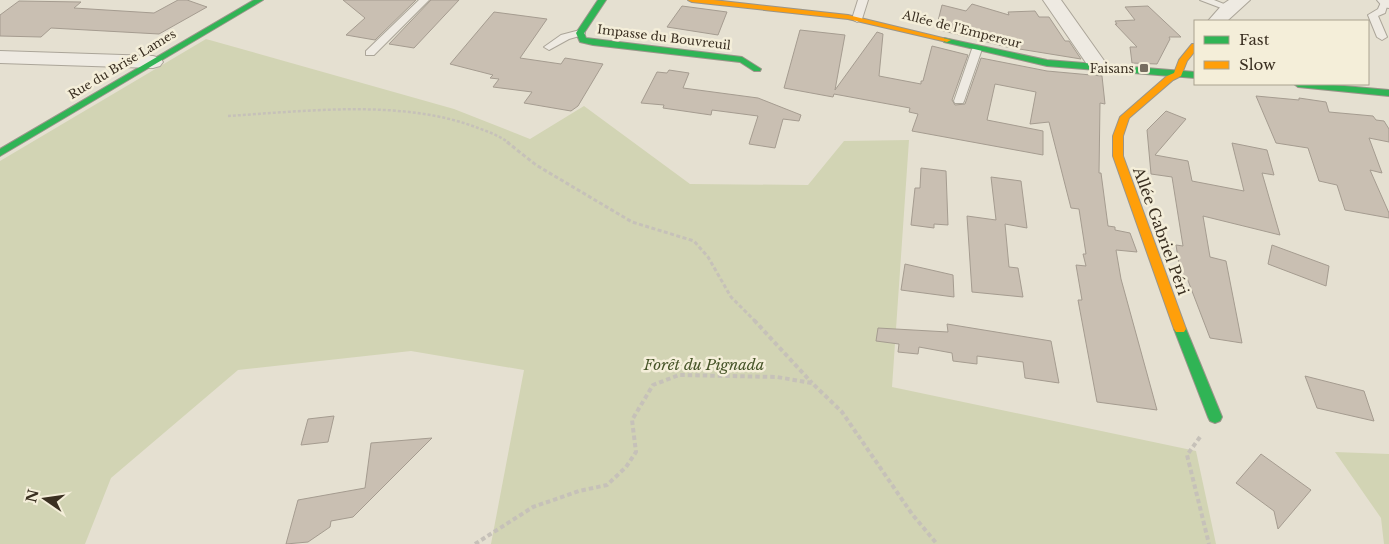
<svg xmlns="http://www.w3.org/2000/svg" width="1389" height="544" viewBox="0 0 1389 544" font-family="'Libre Baskerville',serif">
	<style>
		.green { fill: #d2d4b4 }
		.building { fill: #c9bfb2; stroke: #a59c90 }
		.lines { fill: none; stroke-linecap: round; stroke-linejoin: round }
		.lane-casing { stroke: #aba599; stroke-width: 2 }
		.street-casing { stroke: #aba599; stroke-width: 2 }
		.fast-casing { stroke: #9a958a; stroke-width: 2 }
		.slow-casing { stroke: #9a958a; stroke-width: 2 }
		.path-far2 { stroke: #c6c1b9; stroke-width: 2.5; stroke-dasharray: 3 2; stroke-linecap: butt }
		.path-far1 { stroke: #c6c1b9; stroke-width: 3; stroke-dasharray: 4 2.5; stroke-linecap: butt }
		.path { stroke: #c6c1b9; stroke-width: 4; stroke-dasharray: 4.5 3; stroke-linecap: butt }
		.lane { fill: #eeeae2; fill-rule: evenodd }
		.street { fill: #eeeae2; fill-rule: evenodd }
		.fast { fill: #30b455; fill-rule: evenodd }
		.slow { fill: #ff9f0a; fill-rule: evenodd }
		.poi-dot { fill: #766d5f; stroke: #f4eed9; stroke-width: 2 }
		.labels { text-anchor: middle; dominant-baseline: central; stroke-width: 5; stroke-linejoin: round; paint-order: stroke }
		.far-street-label { font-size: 12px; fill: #3a2f21; stroke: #f4eed9 }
		.far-poi-label { font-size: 12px; fill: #3a2f21; stroke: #f4eed9; text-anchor: end }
		.street-label { font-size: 15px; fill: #3a2f21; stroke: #f4eed9 }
		.park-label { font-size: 15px; font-style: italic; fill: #475529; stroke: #f4eed9 }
	</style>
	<rect width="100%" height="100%" fill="#e5e0d1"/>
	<path class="green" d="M206,39L454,109L530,139L584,106L690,184L808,185L844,141L909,140L892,387L1196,451L1216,544H491L524,370L411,351L238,370L111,478L85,544H0V161Z
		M1335,452L1389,454V544H1384L1381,518Z"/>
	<path class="building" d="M178,0H187L207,7L159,34L51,28L41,37L0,36V15L19,1L81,2L74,8L154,13Z
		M343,0H416L375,40L346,35L365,18Z
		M431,0H459L414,48L389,44Z
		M972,4L1009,15L1008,12L1035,11L1039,17H1049L1065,41H1069L1081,59L1007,47L936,29L942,5L966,11Z
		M682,6L727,12L718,35L667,27Z
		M1148,6L1181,37H1169L1170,39L1157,64L1132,63L1130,47H1137L1115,24H1117L1115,21L1135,20L1125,7Z
		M494,12L547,19L520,58L561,64L565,58L603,64L578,106L571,111L524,103L532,92L493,87L499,79L490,78L493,75L450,64Z
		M800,30L845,35L835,90L877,32L883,34L879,76L921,84V81H923L932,46L968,55L952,100L955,105L965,104L981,58L1047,71L1102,76L1105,104L1100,103L1099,173H1101L1108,226L1115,227V230L1130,233L1137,252L1116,250L1121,279L1157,410L1097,402L1078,300H1082L1076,265L1086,266L1083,254H1086L1079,209L1071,208L1049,122L1030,124L1036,92L995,84L987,120L1043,131V155L912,131L918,114L909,112L910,108L834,94L833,97L784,88Z
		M669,70L689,73L683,88L758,98L801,115L799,121L783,119L775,148L749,144L758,116L712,110L711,115L663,108L664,105L641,103L657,72L667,73Z
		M1256,96L1299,100V98L1326,102L1329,112L1373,116L1376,120L1384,121L1389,129V142L1369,138L1382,173L1370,170L1389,213V218L1345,210L1337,185L1319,181L1308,148L1276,143Z
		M1166,111L1186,119L1155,155L1188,161L1192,181L1244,191L1232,143L1267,150L1274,175L1262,173L1280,235L1203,216L1210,257L1226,261L1242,343L1210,338L1187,278L1181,277L1176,245L1183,246L1172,177L1151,174L1147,130Z
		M921,168L946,171L948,225L934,224V228L911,225L915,188H920Z
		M991,177L1021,181L1027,228L1005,224L1009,267L1018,268L1023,297L972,292L967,216L996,220Z
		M1272,245L1329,266L1326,286L1268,264Z
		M905,264L953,275L954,297L901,290Z
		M947,324L1051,341L1059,383L1025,378L1023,362L977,356V364L953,361L952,353L919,347L918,354L898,352L899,344L876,341L878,328L948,332Z
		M1305,376L1364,391L1374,421L1317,408Z
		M334,416L328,442L301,445L308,419Z
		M432,438L353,517L331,521L330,527L308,542L286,544L298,500L365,488L371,443Z
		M1261,454L1311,490L1278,529L1274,511L1236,483Z"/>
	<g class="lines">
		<defs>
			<path id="lane" d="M419,0H429L374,55H366V51Z
				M858,0H868L862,19L857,22L852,19Z
				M1200,0H1214L1234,8L1229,11Z
				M1382,0H1389L1385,13L1378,16L1387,37L1382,40L1377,37L1368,15L1378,9Z
				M580,30L585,33L583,35L569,39L549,50L544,47L561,35Z
				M977,46L982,49L964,101L963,103H955L954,101L972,49Z"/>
			<path id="street" d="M1043,0H1061L1110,69L1107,73L1100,75L1093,73Z
				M1229,0H1250L1227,21H1208L1223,4Z
				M1377,0H1389V8L1383,7Z
				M0,51L153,56L160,58L163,62L160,66L153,68L0,63Z"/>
			<path id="fast" d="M254,0H263L0,156V149Z
				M598,0H606L584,33L586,38L742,57L761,69L760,71H754L740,62L593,45L580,42L576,33Z
				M944,38L1047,60L1195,72V78L1047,66L944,42Z
				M1294,84H1322L1389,90V96L1298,87Z
				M1180,324L1184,326L1186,329L1222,417L1220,421L1215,423L1210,421L1208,417L1174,329L1176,326Z"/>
			<path id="slow" d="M688,0H713L848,15L951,40L947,42L848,19L692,2Z
				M1192,44H1195V51L1187,61L1181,76L1173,80L1129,118L1123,136V156L1186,329L1184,332H1176L1174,329L1113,156V136L1120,117L1167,76L1174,73L1179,60Z"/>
		</defs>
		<use href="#lane" class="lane-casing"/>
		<use href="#street" class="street-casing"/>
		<use href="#fast" class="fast-casing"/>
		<use href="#slow" class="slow-casing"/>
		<path class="path-far2" d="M228,116C307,111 404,99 478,128C489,132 500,136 509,143"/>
		<path class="path-far1" d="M507,142L536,165L632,222L694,241L708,257L731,297L756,322"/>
		<path class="path" d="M754,320L812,383
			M1200,437L1187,455L1209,544
			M475,544L533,507L579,491L607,485L626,467L636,452L632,420L653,385L679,375L777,377L812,383L842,412L912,514L937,544"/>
		<use href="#lane" class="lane"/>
		<use href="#street" class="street"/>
		<use href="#fast" class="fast"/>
		<use href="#slow" class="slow"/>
	</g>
	<rect class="poi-dot" x="1139" y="63" width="10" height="10" rx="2.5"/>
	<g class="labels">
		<g class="far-street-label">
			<text transform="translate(962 29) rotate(14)">Allée de l'Empereur</text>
			<text transform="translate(664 37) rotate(7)">Impasse du Bouvreuil</text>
			<text transform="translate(122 64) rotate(-31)">Rue du Brise Lames</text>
		</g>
		<g class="far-poi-label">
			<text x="1134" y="68">Faisans</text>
		</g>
		<g class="street-label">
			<text transform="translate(1161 231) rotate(70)">Allée Gabriel Péri</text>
		</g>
		<g class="park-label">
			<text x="704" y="364">Forêt du Pignada</text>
		</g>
	</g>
	<rect x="1194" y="20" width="175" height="65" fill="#f4eed9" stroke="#aaa28f"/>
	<rect x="1204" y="36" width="25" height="8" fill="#30b455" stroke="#aaa28f"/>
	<text x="1239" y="45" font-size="15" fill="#3a2f21">Fast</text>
	<rect x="1204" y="61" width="25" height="8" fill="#ff9f0a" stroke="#aaa28f"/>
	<text x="1239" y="70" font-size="15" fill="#3a2f21">Slow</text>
	<g transform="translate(45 499) rotate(283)" stroke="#f4eed9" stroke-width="4" paint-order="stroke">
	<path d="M0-4L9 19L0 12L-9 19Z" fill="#3a2f21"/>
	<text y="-8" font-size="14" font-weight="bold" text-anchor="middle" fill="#3a2f21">N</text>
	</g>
</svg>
